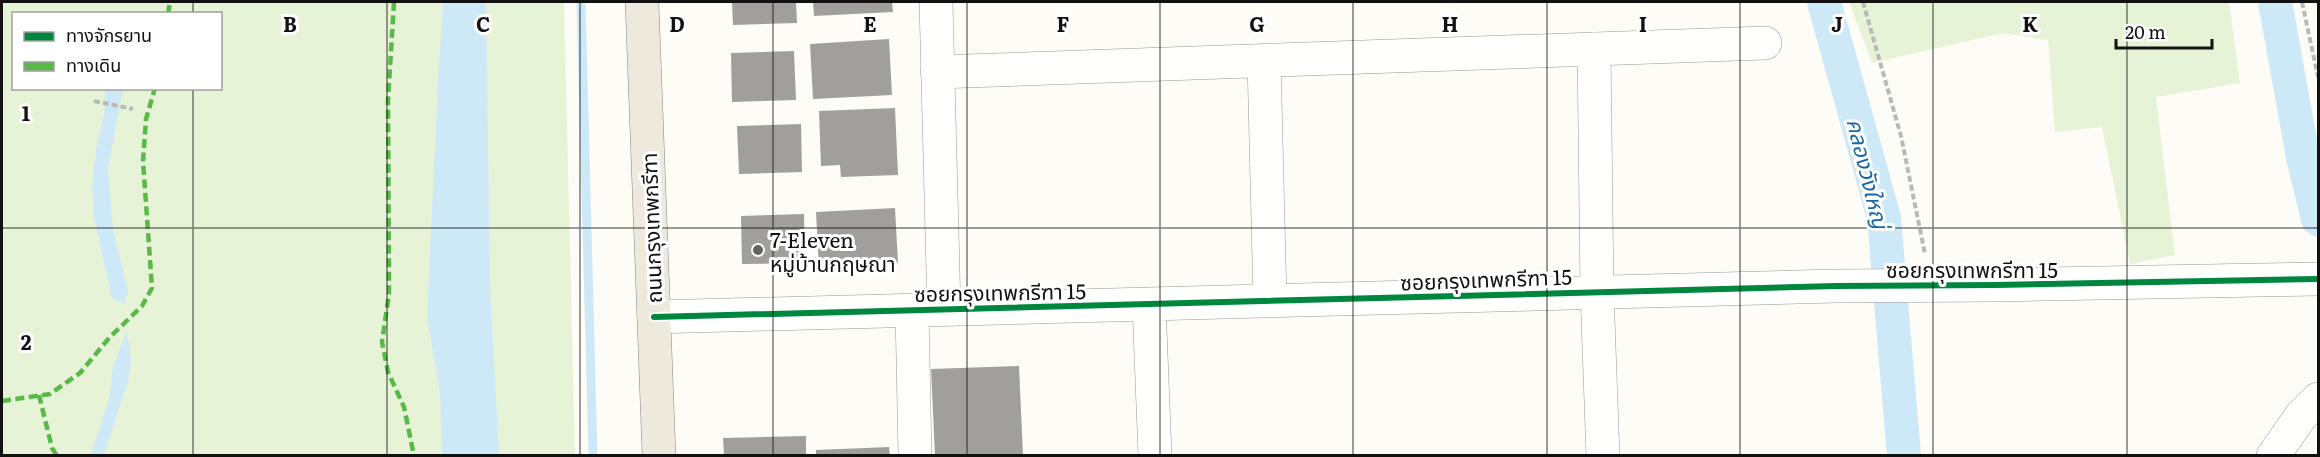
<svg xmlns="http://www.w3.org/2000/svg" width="2320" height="457" viewBox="0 0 2320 457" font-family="Literata,'Noto Sans Thai',serif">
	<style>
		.green { fill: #e7f3d7; fill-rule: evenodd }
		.water { fill: #cde8f7 }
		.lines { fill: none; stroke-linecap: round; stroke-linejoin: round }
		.stream { stroke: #cde8f7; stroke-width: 9 }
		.canal { stroke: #cde8f7; stroke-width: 34 }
		.building { fill: #a19f9c }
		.minor-casing { stroke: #979795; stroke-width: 34 }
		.major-casing { stroke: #858482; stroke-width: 34 }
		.path { stroke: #b9b9b8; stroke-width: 4; stroke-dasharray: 6 3; stroke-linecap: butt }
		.minor { stroke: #fffffe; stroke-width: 33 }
		.major { stroke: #ede9dc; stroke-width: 33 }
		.quiet { stroke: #58b947; stroke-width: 4.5; stroke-dasharray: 9 4.5; stroke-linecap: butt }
		.cycleway-casing { stroke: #fff; stroke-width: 10 }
		.cycleway { stroke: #00873e; stroke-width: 6 }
		.grid { fill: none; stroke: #111; stroke-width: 1.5; stroke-opacity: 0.55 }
		.poi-dot { fill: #646362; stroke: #fff; stroke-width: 2 }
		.labels { text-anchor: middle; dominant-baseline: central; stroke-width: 6; stroke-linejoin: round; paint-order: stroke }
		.street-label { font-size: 21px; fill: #111; stroke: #fff }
		.poi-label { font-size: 21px; fill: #111; stroke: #fff; text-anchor: start }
		.water-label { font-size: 22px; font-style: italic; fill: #1768a6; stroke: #fff }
		.grid-label { font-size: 20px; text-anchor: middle; font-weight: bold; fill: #111; stroke: #fff; stroke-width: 6; stroke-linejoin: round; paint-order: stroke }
	</style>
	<rect width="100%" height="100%" fill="#fdfcf7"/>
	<path class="green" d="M2,2H564L575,455H2ZM14,14H220V88H14Z
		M1849,2H2229L2240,83L2156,97L2175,255L2130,264L2102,127L2055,132L2048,40L2003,33L1872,63Z"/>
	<path class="water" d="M443,2H486L490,284L499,455H442L440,392L427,317L438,82Z
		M105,89H123L108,168L113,230L128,291L124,304L112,298L94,216L92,187L97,144L104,115Z
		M127,331L131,358L128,381L104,455H91L110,396L113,367Z"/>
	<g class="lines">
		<path class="stream" d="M581,2L593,456"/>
		<path class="canal" d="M1824,2L1884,218L1904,456
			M2275,2L2303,157L2318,219"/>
	</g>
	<path class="building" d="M732,2H796L797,23L733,25Z
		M813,2H892L893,12L814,16Z
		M889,39L892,95L813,99L810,44Z
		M794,51L796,100L732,102L731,53Z
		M895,108L898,175L841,177L840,165L821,166L819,111Z
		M801,124L802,172L739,174L737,126Z
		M895,208L898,263L819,268L816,212Z
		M804,214L805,263L742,264L741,216Z
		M1019,366L1023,456H935L931,369Z
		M806,436V456H724L723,438Z
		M889,447L890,456H816V450Z"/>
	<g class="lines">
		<defs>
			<path id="minor" d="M936,2L944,310
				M1594,49L1597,292L1603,456
				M1264,60L1270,301
				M937,72L1765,43
				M1149,304L1155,456
				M912,310L915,456
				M654,317L1836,286L1996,285L2318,279
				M2273,456L2301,416L2318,399"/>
			<path id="major" d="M642,2L659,456"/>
		</defs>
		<use href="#minor" class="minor-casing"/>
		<use href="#major" class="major-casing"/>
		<path class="path" d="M1863,2L1901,136L1925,254
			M2302,2L2318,77
			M94,101L133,109"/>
		<use href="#minor" class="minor"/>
		<use href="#major" class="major"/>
		<path class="quiet" d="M394,2L388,100L389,294L382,342L388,372L404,407L414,456
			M168,14L170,2
			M39,395L52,448L57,456
			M2,401L50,394L80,373L110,337L142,306L152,288L143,161L146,119L155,88"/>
		<defs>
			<path id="cycleway" d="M654,317L1836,286L1996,285L2318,279"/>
		</defs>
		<use href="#cycleway" class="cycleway-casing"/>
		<use href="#cycleway" class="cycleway"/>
	</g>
	<path class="grid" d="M193,2V14M387,2V456M580,2V456M773,2V456M967,2V456M1160,2V456M1353,2V456M1547,2V456M1740,2V456M1933,2V456M2127,2V456M193,88V456M2,228H2318"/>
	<circle class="poi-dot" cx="758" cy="250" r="6"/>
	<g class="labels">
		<g class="street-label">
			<text transform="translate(650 228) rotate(-92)">ถนนกรุงเทพกรีฑา</text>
			<text x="1972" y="268">ซอยกรุงเทพกรีฑา 15</text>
			<text transform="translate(1486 278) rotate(-2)">ซอยกรุงเทพกรีฑา 15</text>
			<text transform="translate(1000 291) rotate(-1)">ซอยกรุงเทพกรีฑา 15</text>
		</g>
		<g class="poi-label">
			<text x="770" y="238">7-Eleven<tspan x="770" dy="24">หมู่บ้านกฤษณา</tspan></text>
		</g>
		<g class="water-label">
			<text transform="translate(1869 173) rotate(76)">คลองวังใหญ่</text>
		</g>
	</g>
	<g class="grid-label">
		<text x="290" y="32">B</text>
		<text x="483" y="32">C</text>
		<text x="677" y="32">D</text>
		<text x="870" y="32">E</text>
		<text x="1063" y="32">F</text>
		<text x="1257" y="32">G</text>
		<text x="1450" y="32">H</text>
		<text x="1643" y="32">I</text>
		<text x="1837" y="32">J</text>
		<text x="2030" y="32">K</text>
		<text x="26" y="121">1</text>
		<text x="26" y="350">2</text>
	</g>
	<rect width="2320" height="457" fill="none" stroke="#111111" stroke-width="6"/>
	<rect x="12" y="12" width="210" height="78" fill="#ffffff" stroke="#a0a0a0" stroke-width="1.5"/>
	<rect x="24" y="32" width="30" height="9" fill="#00873e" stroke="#a0a0a0" stroke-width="1.5"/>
	<text x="66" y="42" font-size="18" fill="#111111">ทางจักรยาน</text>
	<rect x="24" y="62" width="30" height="9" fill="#58b947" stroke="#a0a0a0" stroke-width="1.5"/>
	<text x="66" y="72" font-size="18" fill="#111111">ทางเดิน</text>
	<path d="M2116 39v9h96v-9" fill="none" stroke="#111111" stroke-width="3"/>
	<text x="2125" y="39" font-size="18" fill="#111111" stroke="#ffffff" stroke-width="4.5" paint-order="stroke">20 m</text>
</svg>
